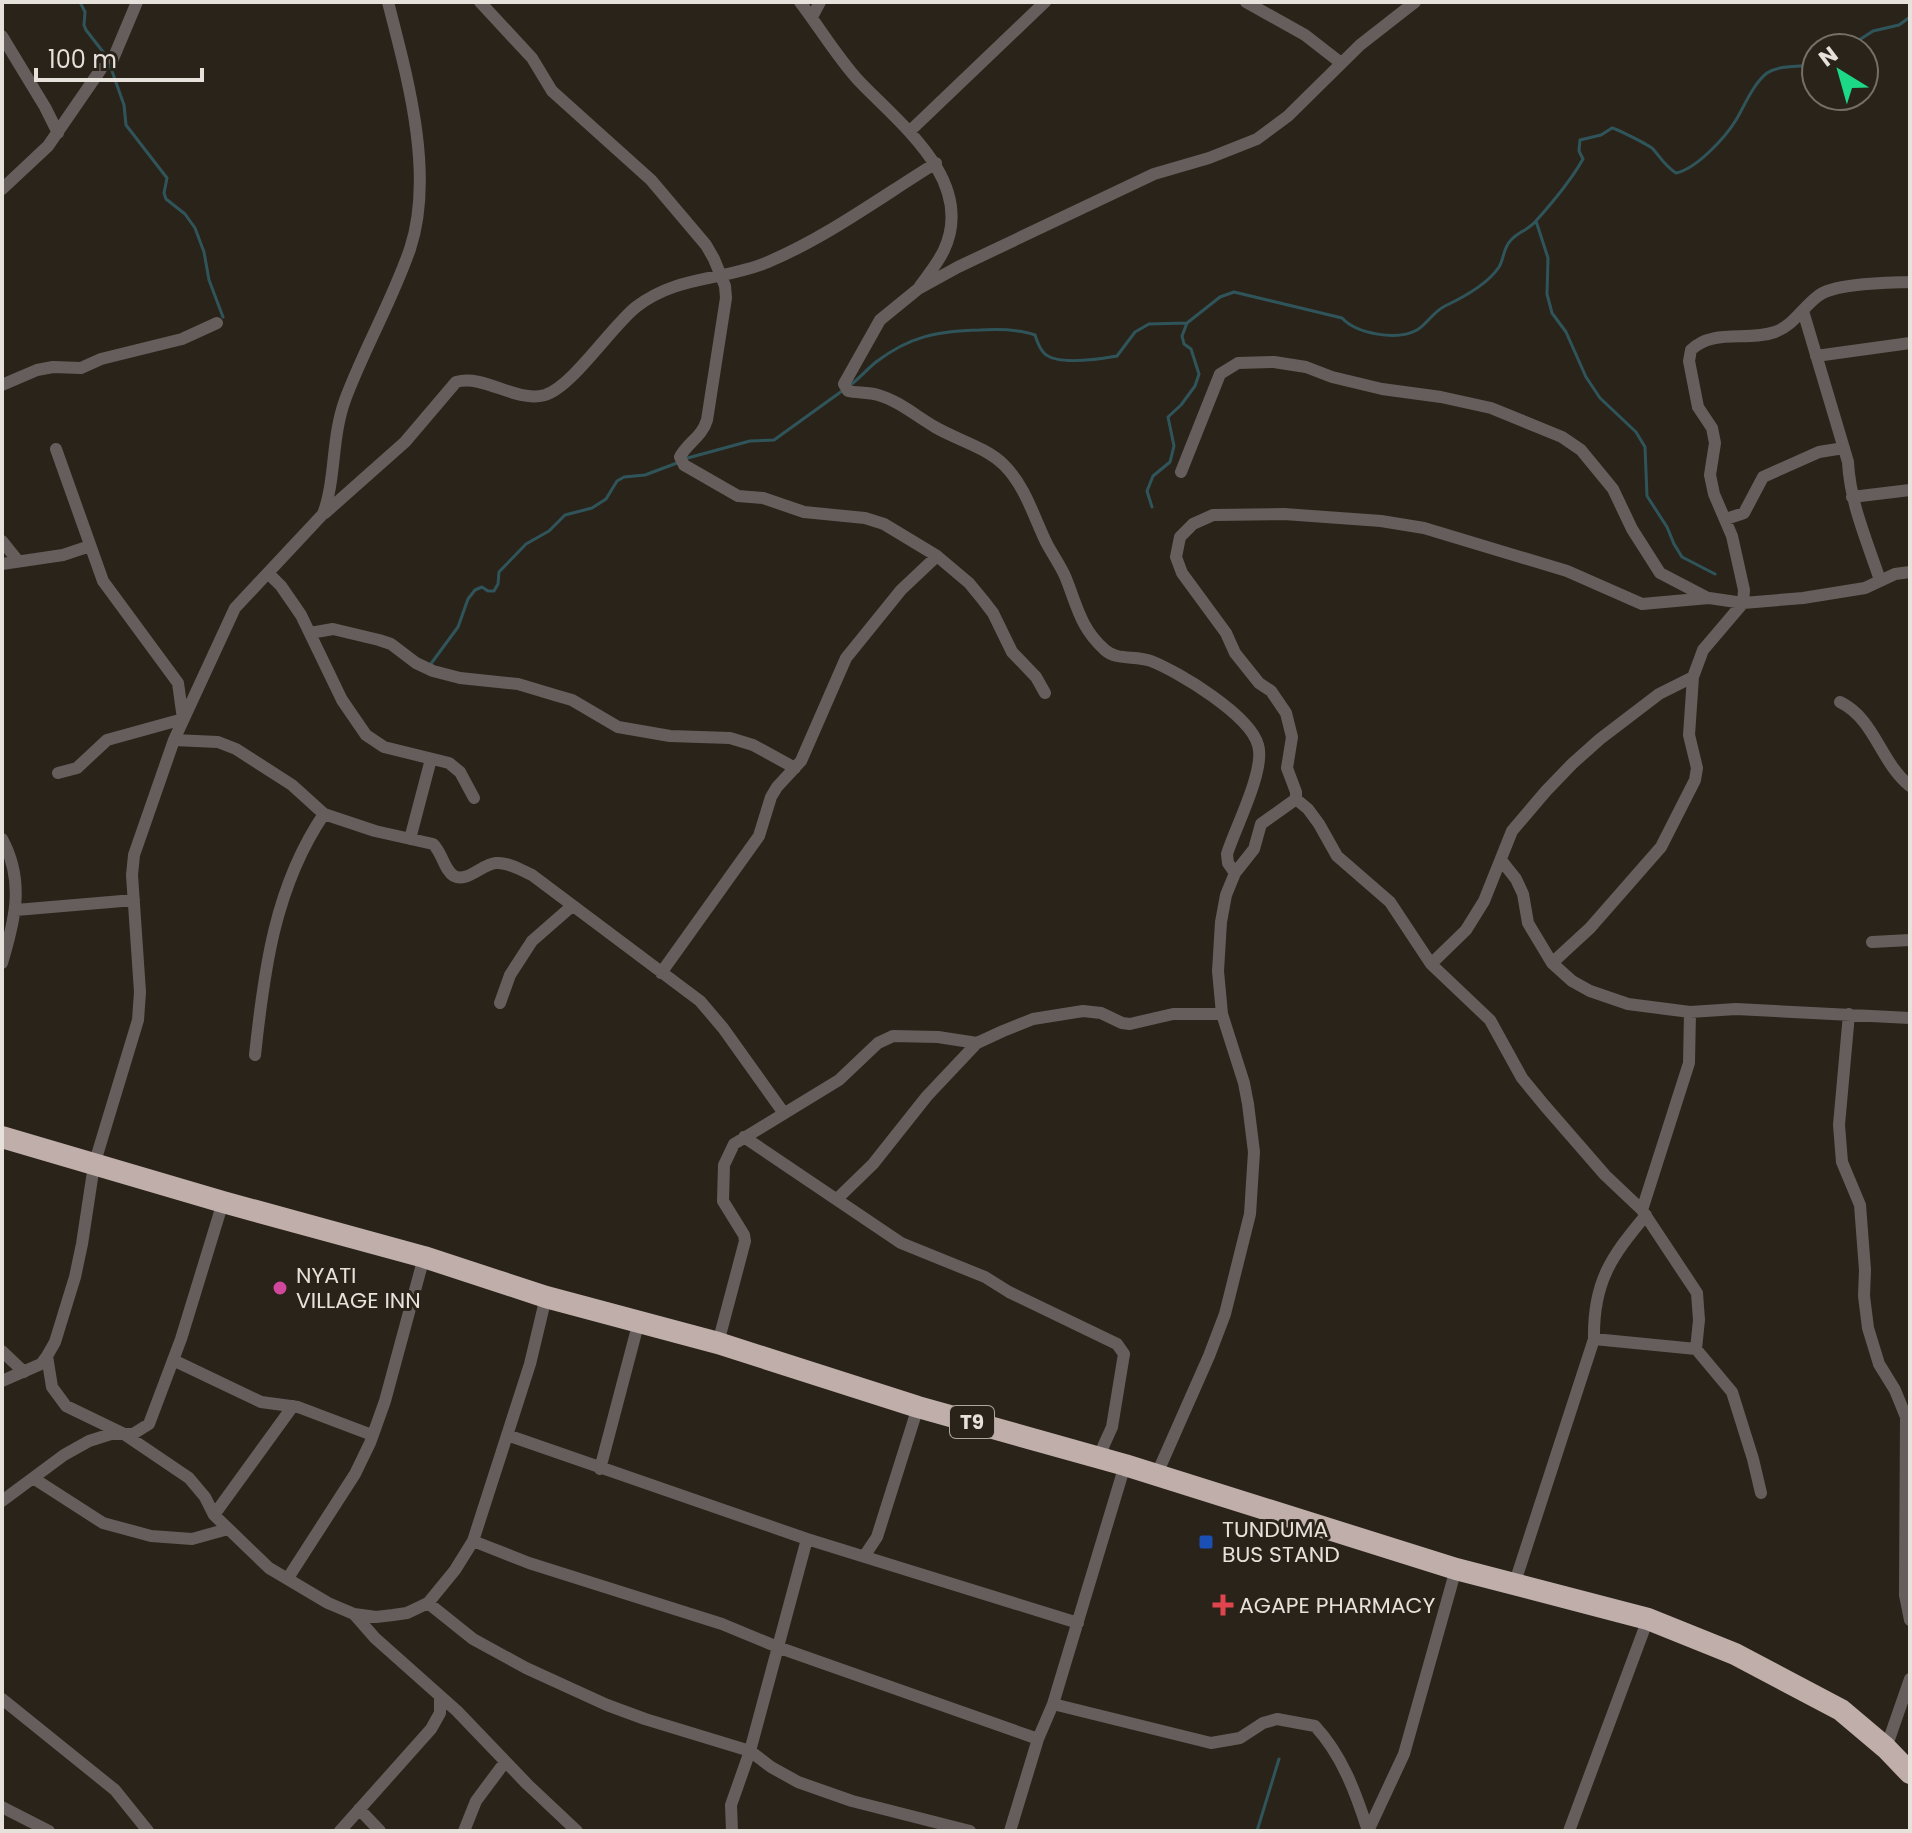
<svg xmlns="http://www.w3.org/2000/svg" width="1912" height="1833" viewBox="0 0 1912 1833" font-family="Poppins,sans-serif">
	<style>
		.lines { fill: none; stroke-linecap: round; stroke-linejoin: round }
		.stream { stroke: #2f555b; stroke-width: 3 }
		.street { stroke: #655e5c; stroke-width: 12 }
		.highway { stroke: #bfaeaa; stroke-width: 22 }
		.hotel-dot { fill: #d1479c; stroke: #2a2319; stroke-width: 3 }
		.transit-dot { fill: #1a4fb4; stroke: #2a2319; stroke-width: 3 }
		.health-dot { fill: #e0444e; stroke: #2a2319; stroke-width: 3 }
		.labels { text-anchor: middle; dominant-baseline: central; stroke-width: 6; stroke-linejoin: round; paint-order: stroke }
		.shield { fill: #2a2319; stroke: #aea8a1; stroke-width: 2 }
		.shield-label { font-size: 20px; font-weight: bold; fill: #e6e1db }
		.poi-label { font-size: 22px; fill: #e6e1db; stroke: #2a2319; text-anchor: start }
	</style>
	<rect width="100%" height="100%" fill="#2a2319"/>
	<g class="lines">
		<path class="stream" d="M80,2L85,12L84,25L86,30L107,57L124,105L126,125L167,178L164,193L166,199L185,214L195,228L204,252L209,280L223,317
			M1836,48L1853,44L1873,31L1899,25L1910,17
			M1536,221L1548,258L1547,294L1552,313L1566,332L1586,377L1600,398L1636,432L1645,447L1647,496L1667,527L1674,544L1682,557L1715,574
			M848,387C858,380 866,370 876,362C910,336 938,331 980,330C998,329 1019,329 1035,335C1037,341 1039,348 1044,353C1057,366 1100,359 1117,356L1135,332L1149,324L1187,323L1220,297L1234,292L1342,318C1357,334 1397,341 1417,330C1427,324 1433,312 1445,306C1462,298 1487,285 1499,267C1504,259 1503,248 1511,240C1518,232 1528,230 1535,222C1553,202 1570,182 1583,159L1579,151L1580,140L1601,135L1612,128C1617,129 1649,145 1653,149C1661,158 1665,166 1676,173C1696,169 1725,138 1736,120C1745,105 1753,84 1767,73C1781,64 1800,68 1816,64
			M684,459L750,441L774,440L842,391
			M1152,507L1147,491L1153,476L1170,462L1174,446L1168,417L1181,405L1195,386L1199,374L1191,349L1184,344L1182,336L1187,323
			M430,665L458,627L468,599L475,590L482,587L488,591H494L498,584L499,572L526,544L549,531L565,515L592,508L606,499L617,481L624,477L645,475L677,463
			M1257,1831L1279,1759"/>
		<path class="street" d="M480,2L532,58L552,91L651,180L706,245L714,259L725,286L726,298L707,420C702,437 687,443 680,457L684,465L738,496L763,498L804,512L865,518L884,524L937,556L969,583L983,600L993,613L1012,652L1036,677L1045,693
			M800,2C820,28 837,57 859,81C900,124 976,181 944,250C938,263 928,275 920,286
			M1246,2L1305,35L1341,63
			M812,17L820,2
			M2,36L45,107L58,133
			M113,59L137,2
			M910,131L1045,2
			M2,189L48,146L101,69
			M1803,311L1848,462C1850,503 1867,541 1880,580
			M1816,356L1910,343
			M2,385L37,370L53,367L81,368L101,359L182,339L217,323
			M56,449L103,581L178,683L183,719L107,740L77,768L58,773
			M1181,472L1220,374L1238,363L1274,362L1306,367L1332,377L1382,389L1441,397L1491,408L1562,437L1581,450L1613,489L1632,529L1660,573L1706,597
			M1852,497L1910,490
			M325,513L405,442L456,382C485,374 515,403 545,395C572,387 611,327 636,307C677,275 723,281 768,262C827,237 881,197 936,163
			M1726,519L1744,513L1763,477L1819,452L1844,448
			M2,541L18,561
			M2,564L63,555L90,546
			M269,574L281,586L301,615L342,700L366,735L384,747L449,763L460,772L474,798
			M310,633L333,629L379,640L391,644L416,663L433,671L460,678L518,684L558,696L572,700L618,727L670,736L730,738L753,745L795,768
			M1840,702C1875,719 1880,762 1910,786
			M174,740L218,742L236,749L292,785L324,814L375,831L433,844C442,852 444,870 454,876C467,883 482,864 496,863C508,862 521,870 532,875L700,1001L723,1028L783,1112
			M1296,799L1308,809L1319,824L1337,856L1390,902L1431,964L1490,1020L1522,1078L1545,1106L1605,1175L1642,1210L1697,1293L1699,1320L1696,1349L1732,1392L1753,1459L1761,1493
			M2,839C25,881 15,920 2,963
			M410,839L431,759
			M1501,860L1516,879L1523,894L1528,923L1552,963L1572,981L1590,991L1628,1004L1690,1012L1736,1009L1910,1018
			M1235,873L1228,863L1227,854C1235,828 1266,769 1258,745C1250,715 1179,672 1151,661C1136,655 1117,661 1105,650C1080,628 1077,605 1065,576C1060,565 1053,555 1047,544C1034,518 1026,487 1004,465C986,447 957,440 935,427C916,416 899,401 878,395C868,392 857,393 848,391L844,384L880,320L918,289L958,267L1154,174L1209,158L1257,139L1288,116L1360,45L1415,2
			M16,910L134,900
			M1872,942L1910,940
			M1552,963L1590,928L1661,847L1695,780L1697,768L1689,735L1693,677L1703,650L1743,603L1744,590L1732,536L1714,494L1710,475L1715,443L1712,428L1698,407L1689,361L1691,350C1713,328 1748,342 1775,332C1794,325 1802,308 1818,296C1834,283 1888,283 1910,282
			M1431,964L1466,930L1484,901L1512,831L1546,791L1572,764L1600,739L1659,694L1693,677
			M661,973L759,836L771,797L777,787L801,761L846,658L901,590L937,556
			M500,1003L510,975L532,941L572,906
			M1849,1014L1839,1125L1842,1162L1860,1205L1865,1270L1864,1296L1868,1328L1879,1364L1895,1390L1906,1417L1905,1595L1910,1620
			M255,1055C264,970 275,886 324,814
			M744,1137L901,1243L985,1277L1009,1292L1117,1344L1124,1354L1112,1427L1098,1458
			M837,1199L873,1164L927,1096L977,1043L1003,1031L1033,1019L1083,1011L1101,1013L1122,1023L1130,1024L1173,1014H1222
			M1642,1210L1689,1063L1690,1012
			M1594,1339L1696,1349
			M718,1343L745,1241L744,1235L723,1201L724,1165L734,1144L839,1080L878,1043L893,1036L938,1037L977,1043
			M2,1351L24,1372
			M47,1356L52,1387L66,1406L124,1434L189,1478L205,1497L214,1515L269,1568L328,1603L354,1614L376,1617L393,1615L407,1613L428,1603L455,1570L473,1541L530,1364L546,1297
			M173,1360L261,1402L298,1407L372,1435
			M2,1381L41,1364L47,1356L55,1342L75,1277L82,1244L94,1165L138,1020L140,992L132,875L134,855L174,740L235,608L323,514C336,480 331,439 345,400C364,349 392,301 410,249C435,174 407,76 388,2
			M507,1435L807,1539L1078,1623
			M600,1469L639,1321
			M1156,1476L1209,1356L1225,1314L1250,1214L1254,1152L1248,1104L1244,1083L1222,1014L1218,971L1221,922L1226,895L1235,873L1254,849L1261,824L1296,799V792L1287,768L1292,737L1286,713L1271,691L1259,683L1235,653L1226,633L1182,573L1176,557L1180,537L1193,524L1213,515L1284,514L1381,521L1424,528L1567,571L1642,604L1709,598L1743,603L1803,598L1865,588L1895,574L1910,572
			M33,1478L103,1523L151,1536L192,1539L228,1529
			M2,1501L64,1455L89,1441L111,1434H133L149,1424L181,1339L223,1202
			M214,1515L293,1406
			M473,1541L529,1563L722,1624L780,1648L1038,1739
			M865,1555L877,1537L918,1407
			M288,1578L355,1474L370,1443L385,1401L424,1257
			M1514,1585L1594,1339C1593,1282 1611,1257 1646,1215
			M428,1603L473,1639L526,1668L607,1705L645,1719L750,1751L771,1767L798,1782L852,1801L970,1831
			M354,1614L375,1638L457,1711L527,1784L577,1831
			M2,1699L115,1790L148,1831
			M1053,1704L1211,1743L1240,1738L1263,1723L1277,1719L1315,1726C1342,1755 1356,1793 1368,1831
			M1886,1748L1910,1679
			M2,1807L49,1831
			M359,1809L380,1831
			M340,1831L431,1729L440,1713V1699
			M464,1831L476,1801L505,1762
			M732,1831L731,1805L750,1751L807,1539
			M1010,1831L1038,1739L1053,1704L1125,1465
			M1368,1831L1404,1754L1456,1569
			M1569,1831L1648,1619"/>
		<path class="highway" d="M2,1137L223,1202L424,1257L546,1297L718,1343L918,1407L1125,1465L1456,1569L1648,1619L1735,1654L1841,1710L1886,1748L1910,1773"/>
	</g>
	<circle class="hotel-dot" cx="280" cy="1288" r="8"/>
	<rect class="transit-dot" x="1198" y="1534" width="16" height="16" rx="4"/>
	<path class="health-dot" d="M1219 1593h8v8h8v8h-8v8h-8v-8h-8v-8h8z"/>
	<g class="labels">
		<rect class="shield" x="950" y="1406" width="44" height="32" rx="6"/>
		<g class="shield-label">
			<text x="972" y="1422">T9</text>
		</g>
		<g class="poi-label">
			<text x="296" y="1275">NYATI<tspan x="296" dy="25">VILLAGE INN</tspan></text>
			<text x="1222" y="1529">TUNDUMA<tspan x="1222" dy="25">BUS STAND</tspan></text>
			<text x="1239" y="1605">AGAPE PHARMACY</text>
		</g>
	</g>
	<rect width="1912" height="1833" fill="none" stroke="#e6e1db" stroke-width="8"/>
	<g transform="translate(1840 72) rotate(323)"><circle r="38" fill="#2a2319" stroke="#756f67" stroke-width="2"/>
	<path d="M0-6L14 30L0 20L-14 30Z" fill="#1cd988"/>
	<text y="-12" font-size="22" font-weight="bold" text-anchor="middle" fill="#e6e1db">N</text>
	</g>
	<path d="M36 68v12h166v-12" fill="none" stroke="#e6e1db" stroke-width="4"/>
	<text x="48" y="68" font-size="24" fill="#e6e1db" stroke="#2a2319" stroke-width="6" paint-order="stroke">100 m</text>
</svg>
